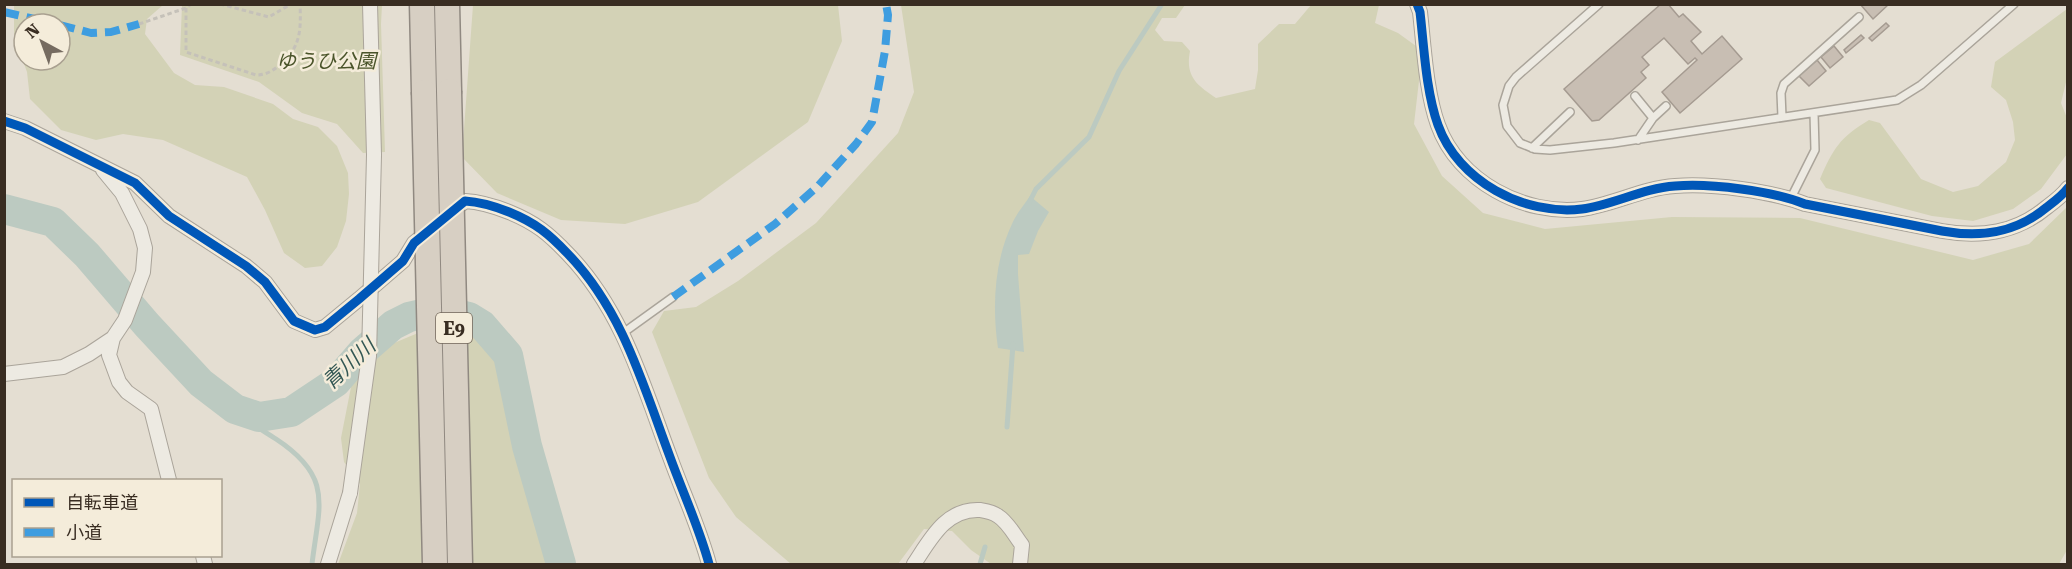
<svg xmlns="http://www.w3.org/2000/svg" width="2072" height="569" viewBox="0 0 2072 569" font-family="'Roboto Serif','Noto Sans JP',serif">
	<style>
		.green { fill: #d3d2b6; fill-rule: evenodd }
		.water { fill: #bccac1 }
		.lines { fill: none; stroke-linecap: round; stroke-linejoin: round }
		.stream { stroke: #bccac1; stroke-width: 5 }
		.river { stroke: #bccac1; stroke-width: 30 }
		.building { fill: #c8beb3; stroke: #a59b91; stroke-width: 1.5 }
		.service-casing { stroke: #aaa49a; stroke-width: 10 }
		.minor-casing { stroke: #aaa49a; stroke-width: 16 }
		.motorway-casing { stroke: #908981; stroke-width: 27 }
		.path { stroke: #c5c1b9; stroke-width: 3; stroke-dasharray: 4.5 3; stroke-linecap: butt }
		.service { stroke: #edeae2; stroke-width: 7 }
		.minor { stroke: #edeae2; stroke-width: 14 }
		.motorway { stroke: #d7cfc3; stroke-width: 24 }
		.minor-bridge-casing { stroke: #aaa49a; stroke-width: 16; stroke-linecap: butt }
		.motorway-bridge-casing { stroke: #908981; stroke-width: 27; stroke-linecap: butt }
		.minor-bridge { stroke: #edeae2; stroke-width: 14 }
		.motorway-bridge { stroke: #d7cfc3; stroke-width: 24 }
		.quiet { stroke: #3e9de0; stroke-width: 8; stroke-dasharray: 15 8; stroke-linecap: butt }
		.cycleway-casing { stroke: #f4ecda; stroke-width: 13 }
		.cycleway { stroke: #0057b8; stroke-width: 9 }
		.labels { text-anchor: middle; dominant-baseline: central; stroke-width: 5; stroke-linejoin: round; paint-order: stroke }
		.shield { fill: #f4ecda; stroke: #716659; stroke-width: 1.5 }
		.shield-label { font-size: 18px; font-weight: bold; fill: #392d22 }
		.park-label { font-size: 20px; font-style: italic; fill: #4a542a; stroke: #f4ecda }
		.water-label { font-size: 21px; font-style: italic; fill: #335754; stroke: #f4ecda }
	</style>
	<rect width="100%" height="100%" fill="#e4ded2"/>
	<path class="green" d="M14,5H163L147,19L145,34L174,73L195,85L224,87L273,104L293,119L318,127L337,146L348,173L349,194L346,221L337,247L322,266L305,268L284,253L265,210L247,177L163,140L123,134L96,140L61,130L30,99L27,72L14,36ZM24,24H60V60H24Z
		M182,5H382L381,24L385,152L363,153L337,124L302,113L259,82L180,55Z
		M473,5H838L842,41L808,122L698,202L625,224L561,220L497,193L462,157Z
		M901,5H1185L1176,18H1162L1155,30L1164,41L1182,42L1190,51C1185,77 1197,85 1216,98L1255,89L1258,70V44L1279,24H1295L1311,5H1379L1375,23L1398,33L1416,46L1420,72L1414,124L1442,176L1483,213L1545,229L1672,217L1800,218L1973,260L2029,244L2067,207V550L2059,564H991L971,550L952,531L924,529L898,564H791L736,517L709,478L652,332L664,311L696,307L738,281L816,223L898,133L914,92Z
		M2067,9V78L2061,103L2067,118V154L2041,189L2013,209L1973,221L1932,216L1826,188L1820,179C1833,149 1840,137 1869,120L1880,123L1921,179L1953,192L1978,186L2006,162L2015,140L2013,122L2006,100L1991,87L1995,62Z
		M442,323L466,326L486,342L500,357L505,392L546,564H338L357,513L360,484L344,462L341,438L352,382L382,348Z"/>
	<path class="water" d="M1030,196L1049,212L1038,231L1029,254L1018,255V274L1024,352L998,348C992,307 994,262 1012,224C1016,214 1024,205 1030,196Z"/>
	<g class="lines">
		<path class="stream" d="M1029,203L1036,189L1089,137L1119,71L1162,4
			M235,409C247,422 261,429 276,439C334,477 319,505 312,564
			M1007,427L1013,344
			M980,564L985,547"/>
		<path class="river" d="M4,209L53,222L87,255L147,325L201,383L235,409L259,417L291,412L336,382L362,352L393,325L409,317L440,310L469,317L482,325L508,355L527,446L561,564"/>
	</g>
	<path class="building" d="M1661,4H1668L1679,17L1683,14L1701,32L1691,41L1702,54L1722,36L1742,59L1680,113L1662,92L1697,60L1695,58L1688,64L1664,38L1642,57L1649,65L1641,72L1646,78L1599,120L1592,121L1564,89Z
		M1860,4H1889L1873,19Z
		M1886,23L1889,26L1872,41L1869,38Z
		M1861,35L1864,38L1846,53L1844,50Z
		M1834,46L1843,57L1830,68L1821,57Z
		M1817,60L1826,71L1809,86L1799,76Z"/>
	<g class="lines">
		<defs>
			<path id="service" d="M1599,4L1516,77L1509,86L1503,105L1507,126L1520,143L1535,149L1550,150L1614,143L1897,100L1921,85L2014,4
				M1635,96L1653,118
				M1782,117L1781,93L1784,84L1859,17
				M1638,140L1653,118L1666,106
				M1532,148L1570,112
				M1791,198L1815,150L1814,113
				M623,333L673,297"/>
			<path id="minor" d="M370,4L374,155
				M1417,4L1420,12C1424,47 1426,92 1438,125C1458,181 1524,216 1582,209C1613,205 1643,188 1675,186C1711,183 1772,191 1805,204L1942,231C1981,238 2016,233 2047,207C2055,201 2062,196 2068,188
				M4,121L25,128L135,183L169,216L246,266L265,282L294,321L315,330L325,327L359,299L403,261L414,243L465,201C482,202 494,206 509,212C536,223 549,234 568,254C623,311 643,385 670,457C683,493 699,527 709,564
				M103,170L122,193L140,229L145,248L143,272L125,320L113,338L109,355L119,382L127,392L151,409L169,480
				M4,374L63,367L89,354L113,338
				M203,556L205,564
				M328,564L350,493
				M914,564C930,540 946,508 980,510C986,511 993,512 998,516C1008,522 1015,536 1022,545L1020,564"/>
			<path id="motorway" d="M422,4L424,92
				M447,4L449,91"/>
		</defs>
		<use href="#service" class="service-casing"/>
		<use href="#minor" class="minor-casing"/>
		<use href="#motorway" class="motorway-casing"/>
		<path class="path" d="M220,4L269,17L291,4
			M186,8V52L256,75C267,75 274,70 282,63C301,46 301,29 300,4
			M139,24L186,8L191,4"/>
		<use href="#service" class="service"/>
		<use href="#minor" class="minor"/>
		<use href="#motorway" class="motorway"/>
		<defs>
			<path id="minor-bridge" d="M350,493L369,356L374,155"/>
			<path id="motorway-bridge" d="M449,91L460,564
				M424,92L435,564"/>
		</defs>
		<use href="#minor-bridge" class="minor-bridge-casing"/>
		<use href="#motorway-bridge" class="motorway-bridge-casing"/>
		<use href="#minor-bridge" class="minor-bridge"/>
		<use href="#motorway-bridge" class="motorway-bridge"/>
		<path class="quiet" d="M4,12L57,24
			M60,25L91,33L111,32L139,24
			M673,297L775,224L817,187L856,144L872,122L885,51L888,15L886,4"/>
		<defs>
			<path id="cycleway" d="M1417,4L1420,12C1424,47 1426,92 1438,125C1458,181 1524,216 1582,209C1613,205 1643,188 1675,186C1711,183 1772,191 1805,204L1942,231C1981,238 2016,233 2047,207C2055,201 2062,196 2068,188
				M4,121L25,128L135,183L169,216L246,266L265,282L294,321L315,330L325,327L359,299L403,261L414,243L465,201C482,202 494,206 509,212C536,223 549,234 568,254C623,311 643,385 670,457C683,493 699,527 709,564"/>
		</defs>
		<use href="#cycleway" class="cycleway-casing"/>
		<use href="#cycleway" class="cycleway"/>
	</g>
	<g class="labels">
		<rect class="shield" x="436" y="313" width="36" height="30" rx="4.5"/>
		<g class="shield-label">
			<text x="454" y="328">E9</text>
		</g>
		<g class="park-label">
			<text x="326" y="61">ゆうひ公園</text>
		</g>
		<g class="water-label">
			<text transform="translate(349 364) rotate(-43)">青川川</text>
		</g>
	</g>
	<rect width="2072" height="569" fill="none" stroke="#392d22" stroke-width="12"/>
	<rect x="12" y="479" width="210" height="78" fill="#f4ecda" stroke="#a9a090" stroke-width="1.5"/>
	<rect x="24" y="498" width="30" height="9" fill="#0057b8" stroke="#a9a090" stroke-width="1.5"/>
	<text x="66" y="509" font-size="18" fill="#392d22">自転車道</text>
	<rect x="24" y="528" width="30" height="9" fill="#3e9de0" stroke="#a9a090" stroke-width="1.5"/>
	<text x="66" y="539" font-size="18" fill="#392d22">小道</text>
	<g transform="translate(42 42) rotate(319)"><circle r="28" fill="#f4ecda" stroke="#a9a090" stroke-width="1.5"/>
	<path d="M0-4.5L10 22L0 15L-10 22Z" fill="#756b60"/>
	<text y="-9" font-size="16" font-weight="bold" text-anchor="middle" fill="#392d22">N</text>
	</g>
</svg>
